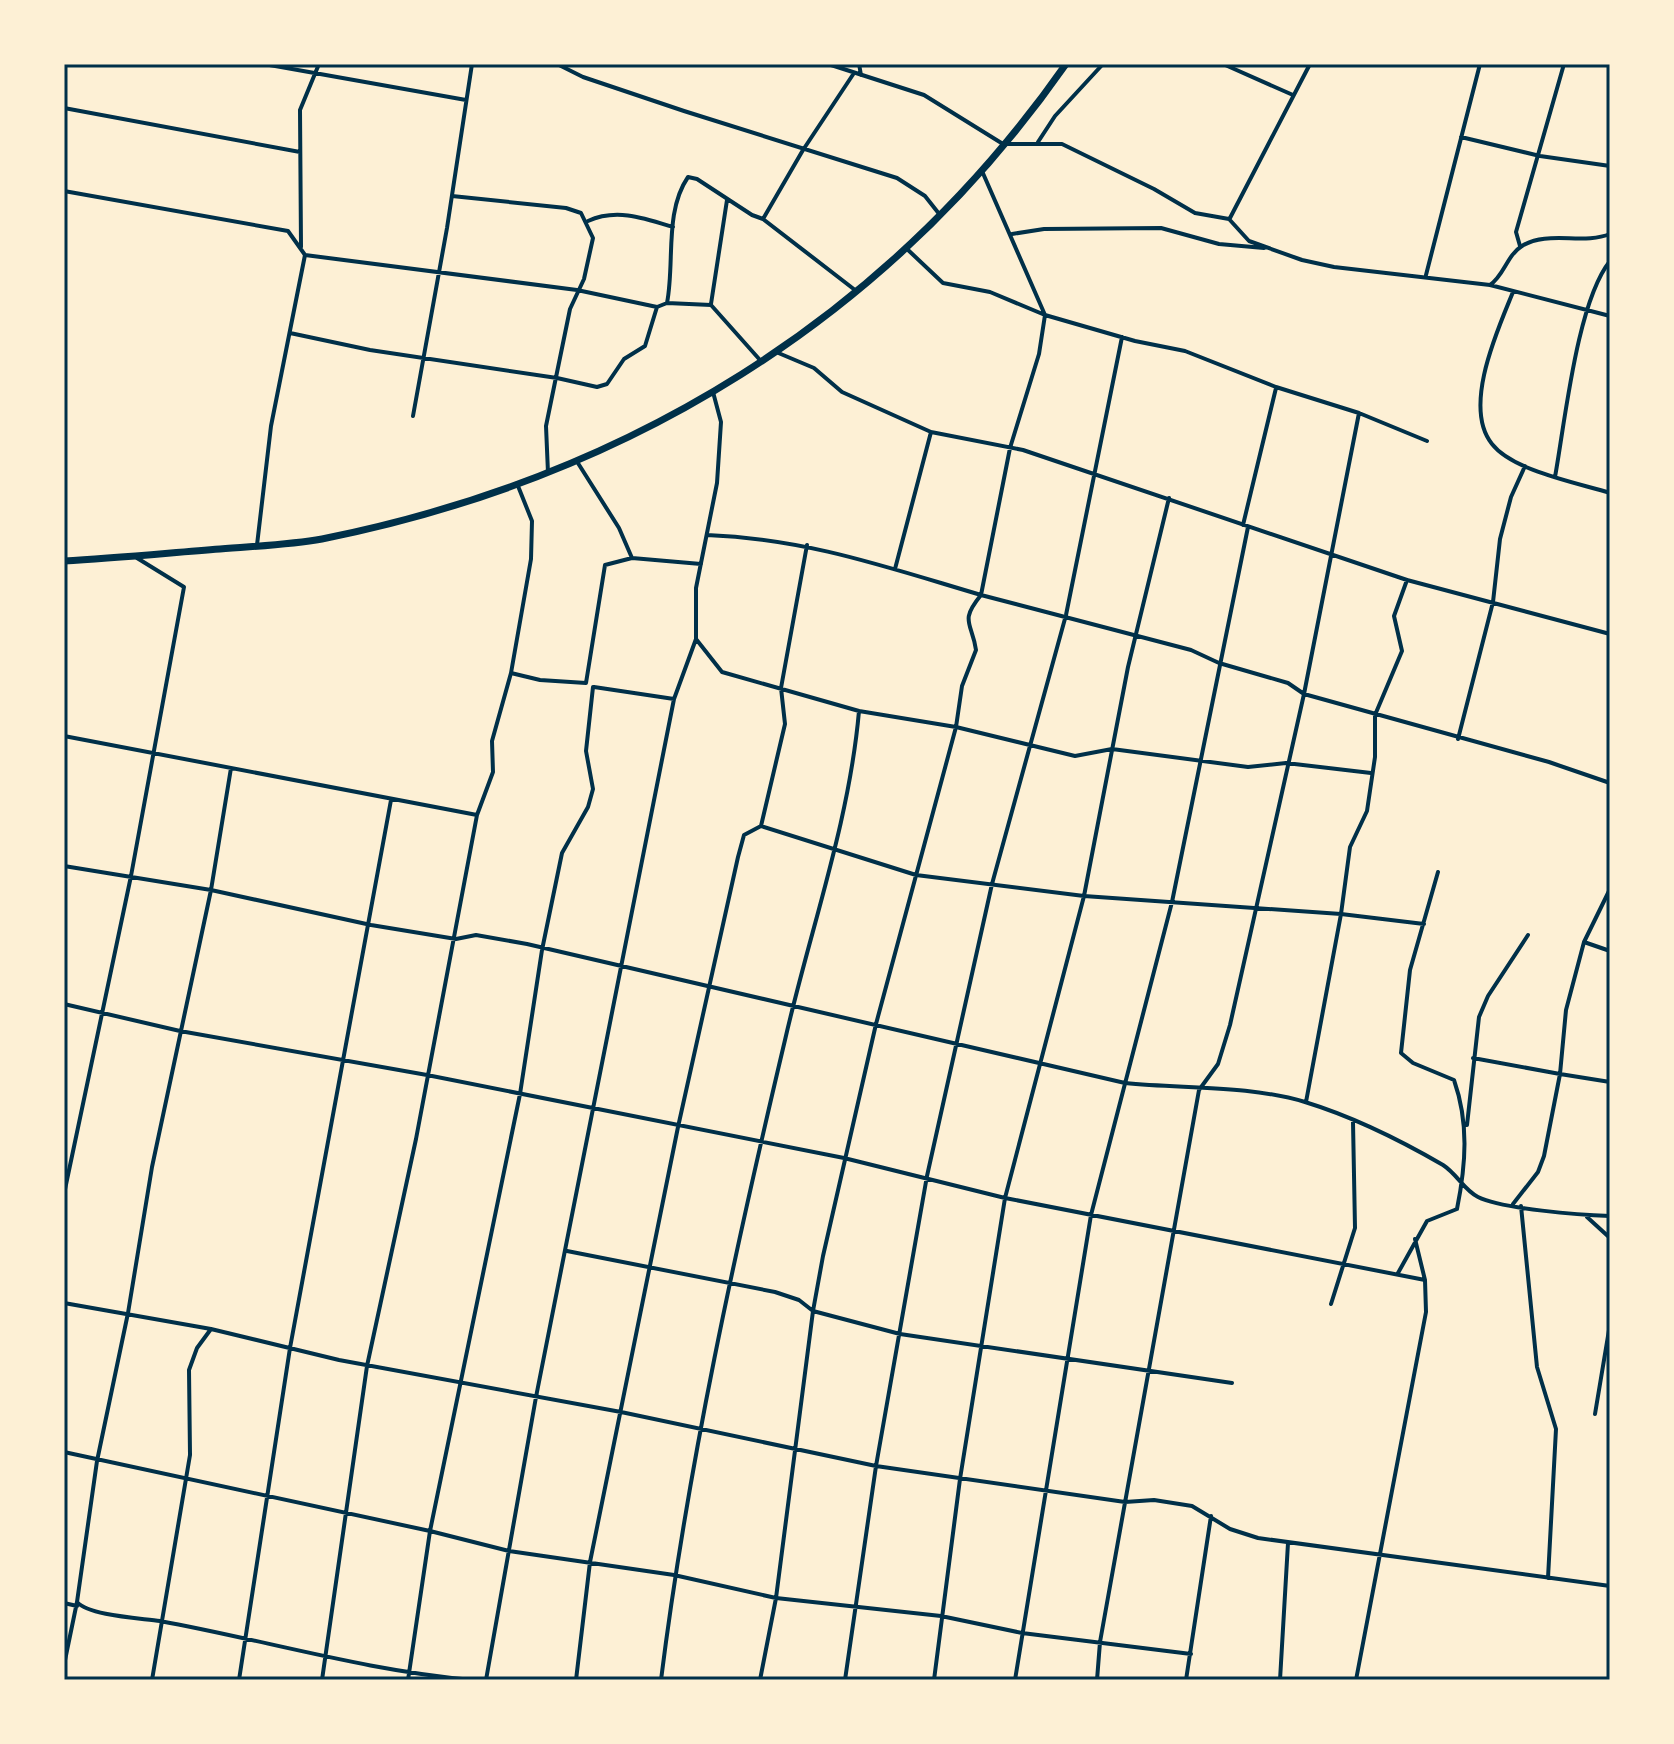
<svg xmlns="http://www.w3.org/2000/svg" width="1674" height="1744" viewBox="0 0 1674 1744" font-family="Quicksand,sans-serif">
	<style>
		.lines { fill: none; stroke-linecap: round; stroke-linejoin: round }
		.minor { stroke: #003049; stroke-width: 4 }
		.trunk { stroke: #003049; stroke-width: 7 }
		.neatline { fill: none; stroke: #003049; stroke-width: 3 }
	</style>
	<rect width="100%" height="100%" fill="#fdf0d5"/>
	<g class="lines">
		<path class="minor" d="M264,64L466,100
			M557,64L583,77L684,111L897,178L925,196L940,215
			M828,64L924,95L1003,144H1062L1154,189L1195,213L1229,219L1249,241L1302,260L1334,267L1490,285C1504,276 1507,255 1522,246C1547,230 1583,245 1610,234
			M859,64L861,75
			M1223,64L1293,95
			M854,73L803,150L763,219L855,290
			M64,108L300,152
			M1461,137L1540,156L1610,166
			M1038,142L1055,116L1103,64
			M64,191L288,231L305,255L271,426L257,545
			M452,196L566,208L581,213L593,238L584,279L570,309L546,426L548,473
			M1230,218L1310,64
			M588,221C616,208 644,218 673,227
			M1012,234L1044,229L1161,228L1219,244L1264,248
			M1520,246L1516,232L1564,64
			M301,247L300,110L319,64
			M907,249L943,283L990,292L1045,315L1135,341L1185,351L1276,387L1359,413L1427,441
			M305,255L577,290L657,307
			M1426,275L1480,64
			M1490,285L1610,316
			M1513,292C1498,329 1462,407 1492,444C1513,471 1578,483 1610,493
			M667,303C675,263 664,212 688,177L697,179L752,215L763,219
			M711,304L727,200
			M290,333L370,350L557,378L597,387L607,384L624,359L645,346L657,307L667,303L711,305L760,360
			M776,352L814,368L842,392L931,432L1023,450L1407,580L1610,634
			M413,416L447,228L472,64
			M576,460L619,528L632,558
			M1555,477C1565,422 1577,302 1610,261
			M1243,525L1276,388
			M707,535C807,539 886,567 981,595L1010,448L1039,354L1045,315L982,171
			M895,569L931,432
			M696,639L722,672L859,711
			M511,673L540,680L586,683L605,565L632,558L701,564
			M594,687L674,699
			M64,736L477,815
			M1458,739L1493,602L1500,539L1511,497L1525,466
			M231,768L211,890L152,1167L128,1313L97,1461L77,1602C90,1616 140,1618 160,1621C264,1640 367,1671 473,1680
			M761,826L916,875L1084,896L1341,914L1424,924
			M64,866L211,890L371,925L456,939L476,935L527,944L1125,1083C1184,1089 1248,1085 1305,1102C1354,1117 1400,1140 1443,1165C1457,1174 1464,1190 1478,1197C1502,1209 1581,1215 1610,1216
			M1610,889L1584,942L1566,1010L1560,1074L1610,1082
			M1584,942L1610,951
			M64,1004L180,1031L427,1075L844,1158L1005,1198L1425,1280
			M1473,1058L1560,1074L1544,1156L1538,1172L1513,1204
			M1306,1102L1341,914L1350,847L1367,811L1375,757V715L1402,651L1394,616L1407,580
			M1467,1125L1479,1017L1488,996L1528,935
			M64,1194L131,876L184,587L137,558
			M1521,1206L1537,1367L1556,1429L1548,1578
			M1587,1217L1610,1238
			M567,1251L775,1292L799,1300L813,1311L900,1334L1232,1383
			M1398,1273L1427,1221L1457,1209C1466,1164 1469,1123 1454,1080L1413,1063L1401,1053L1410,970L1438,872
			M64,1303L211,1329L339,1360L621,1412L876,1466L1125,1502L1154,1500L1192,1506L1230,1529L1258,1538L1610,1586
			M1331,1304L1355,1228L1353,1122
			M1595,1414L1610,1324
			M64,1452L430,1531L509,1551L674,1575L776,1598L941,1616L1022,1633L1191,1654
			M64,1603L77,1606
			M64,1665L77,1602
			M152,1680L190,1455L189,1370L197,1348L211,1329
			M239,1680L290,1348L391,800
			M322,1680L367,1366L416,1139L477,815L493,772L492,741L511,673L531,559L532,521L518,486
			M408,1680L430,1531L520,1094L542,950L562,853L588,807L593,789L586,751L593,687
			M486,1680L536,1397L674,699L696,639V588L717,483L721,422L713,392
			M576,1680L590,1562L678,1127L738,857L744,835L761,826L785,724L781,688L807,545
			M661,1680C688,1465 735,1251 785,1040C810,930 849,824 859,711L956,727L962,686L976,650C972,622 959,622 981,595L1191,650L1219,663L1288,683L1304,694L1549,762L1610,783
			M760,1680L776,1598L813,1311L823,1256L876,1024L956,727L1075,756L1112,749L1248,767L1286,763L1371,773
			M845,1680L876,1466L927,1176L992,884L1066,615L1122,337
			M934,1680L960,1479L1005,1198L1084,896L1128,667L1169,498
			M1015,1680L1091,1215L1172,902L1248,527
			M1097,1680L1100,1642L1199,1090L1218,1064L1230,1025L1304,694L1359,413
			M1186,1680L1211,1516
			M1280,1680L1288,1543
			M1356,1680L1426,1312L1425,1280L1415,1239"/>
		<path class="trunk" d="M64,561C116,558 168,553 220,549C254,546 289,545 322,539C626,478 887,320 1066,64"/>
	</g>
	<rect width="1674" height="1744" fill="none" stroke="#fdf0d5" stroke-width="132"/>
	<rect x="66" y="66" width="1542" height="1612" class="neatline"/>
</svg>
